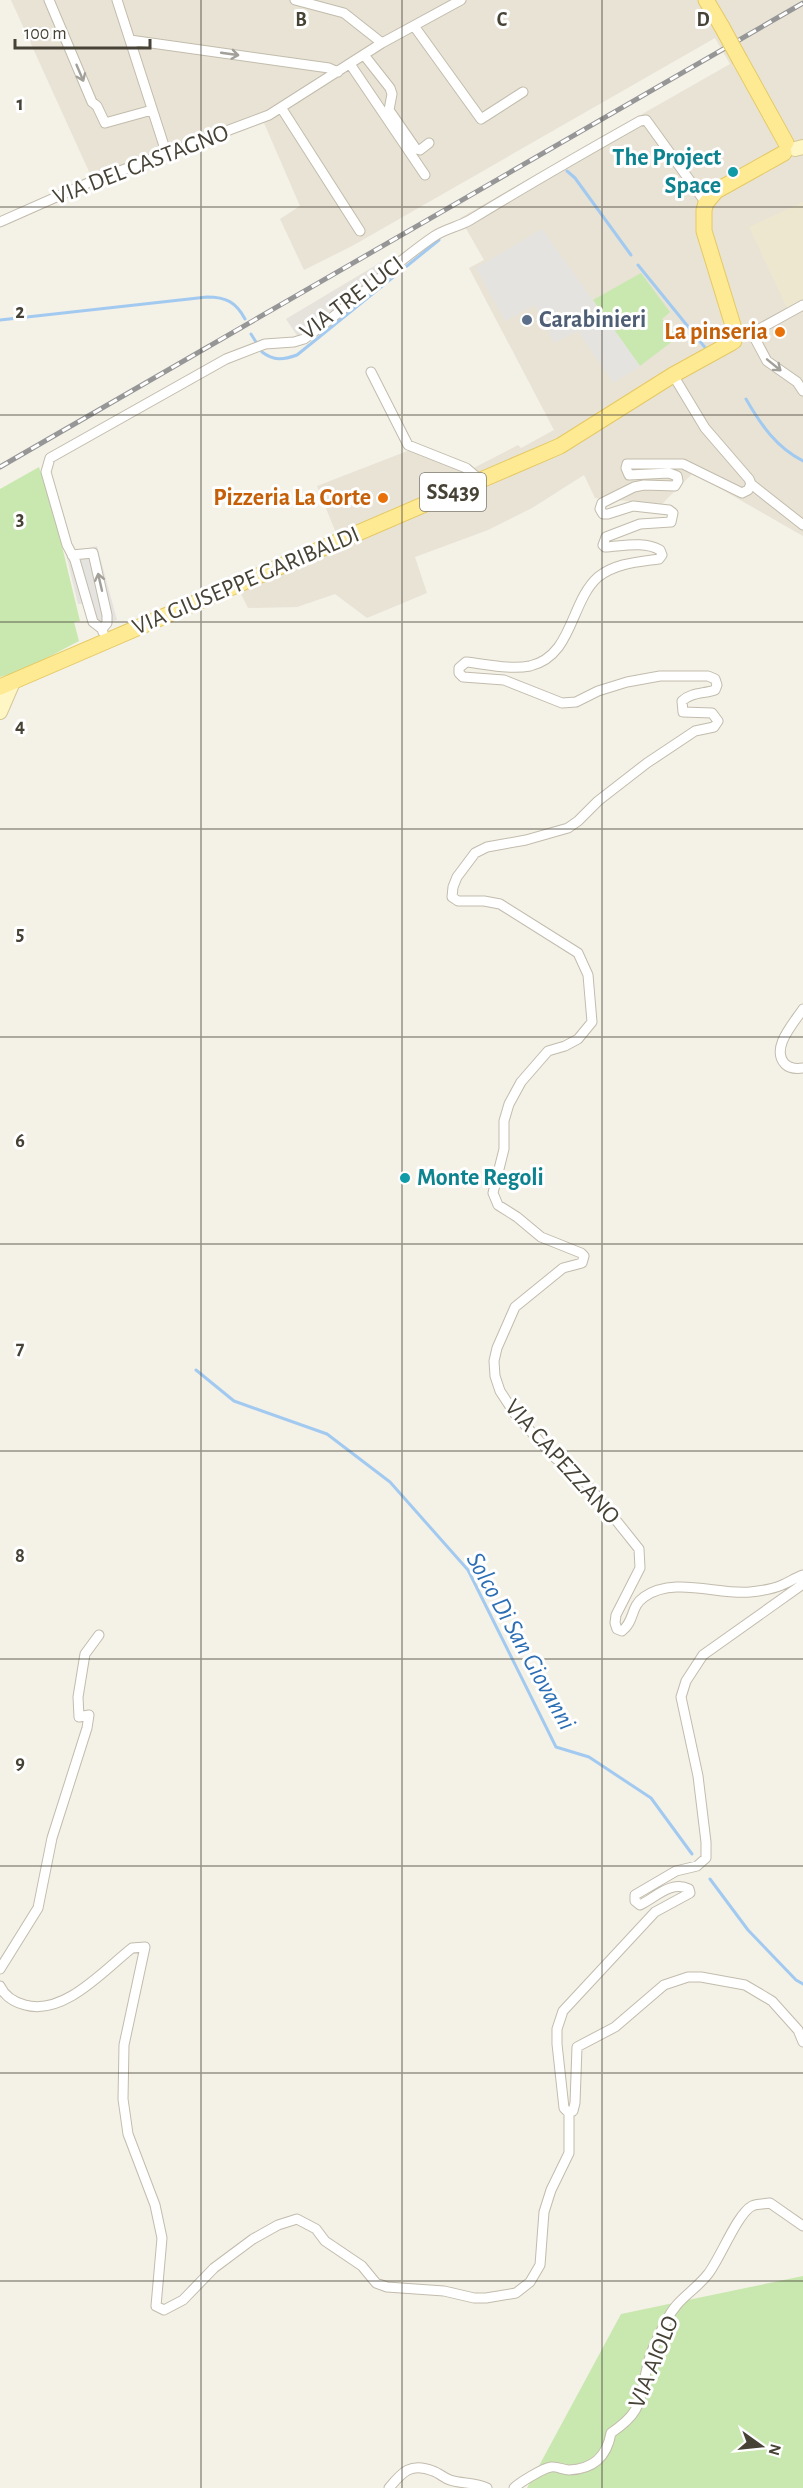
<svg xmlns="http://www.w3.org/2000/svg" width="803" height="2488" viewBox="0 0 803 2488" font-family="'Alegreya Sans',sans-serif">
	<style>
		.residential { fill: #e8e3d5 }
		.industrial { fill: #e6e2dc }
		.education { fill: #ede7d0 }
		.green { fill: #c9e8af }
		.parking { fill: #e5e3df }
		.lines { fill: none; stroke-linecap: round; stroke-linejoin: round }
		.stream { stroke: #a2caf1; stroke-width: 3 }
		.street-casing { stroke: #c2bcac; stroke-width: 11 }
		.secondary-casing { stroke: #d4c996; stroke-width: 16 }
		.primary-casing { stroke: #e5c963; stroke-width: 17 }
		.street { stroke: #fff; stroke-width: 9 }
		.secondary { stroke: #fff6c5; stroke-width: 14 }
		.primary { stroke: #ffea94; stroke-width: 15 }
		.rail-casing { stroke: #969696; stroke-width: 5 }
		.rail { stroke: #fff; stroke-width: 3; stroke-dasharray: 9; stroke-linecap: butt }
		.primary-bridge-casing { stroke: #e5c963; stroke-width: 17; stroke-linecap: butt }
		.primary-bridge { stroke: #ffea94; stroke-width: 15 }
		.oneway { stroke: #a3a09a }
		.grid { fill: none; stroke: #474236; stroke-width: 1.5; stroke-opacity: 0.55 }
		.culture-dot { fill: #0f9aa8; stroke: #fff; stroke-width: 2 }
		.service-dot { fill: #5c6f8a; stroke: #fff; stroke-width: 2 }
		.food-dot { fill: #e8710a; stroke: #fff; stroke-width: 2 }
		.labels { text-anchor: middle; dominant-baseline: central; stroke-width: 6; stroke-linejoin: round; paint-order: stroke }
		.shield { fill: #fff; stroke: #7e7b72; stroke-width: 1.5 }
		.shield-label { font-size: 22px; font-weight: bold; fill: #474236 }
		.culture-label { font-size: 24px; font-weight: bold; fill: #0d838f; stroke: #fff; text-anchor: end }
		.street-label { font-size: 24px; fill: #474236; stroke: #fff }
		.service-label { font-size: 24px; font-weight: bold; fill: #4e5e75; stroke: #fff; text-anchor: start }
		.food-label { font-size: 24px; font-weight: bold; fill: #c56008; stroke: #fff; text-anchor: end }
		.water-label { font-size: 26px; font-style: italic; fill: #2d6fb4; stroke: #fff }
		.grid-label { font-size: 20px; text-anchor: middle; font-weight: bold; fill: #474236; stroke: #fff; stroke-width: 6; stroke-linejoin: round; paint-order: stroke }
	</style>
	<rect width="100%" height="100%" fill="#f4f1e7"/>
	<path class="residential" d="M11,0H803V536L693,473L662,504L595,498L584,475L532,508L488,530L415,557L427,593L367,618L335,594L297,607L248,608L239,590L342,548L317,486L410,450L466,472L518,445L521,448L554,430L469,268L484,260L460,218L730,64L715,38L352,246L304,270L280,219L300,206L264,123L96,187Z"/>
	<path class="industrial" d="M393,255L396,261L298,337L286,319Z"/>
	<path class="education" d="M803,202V300L787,308L749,227Z"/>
	<path class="green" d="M641,273L670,312L662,319L678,337L640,366L593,300Z
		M39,467L54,513L80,621L74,622L79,641L24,670L0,677V489Z
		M803,2276V2488H527L621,2314Z"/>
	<path class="parking" d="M542,229L640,366L613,383L578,331L554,343L535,305L505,321L476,268Z
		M97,546L117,620L90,627L84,604H78L66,554Z"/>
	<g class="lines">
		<path class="stream" d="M567,171L575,178L631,255
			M638,265L707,350
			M0,320L207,297C226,297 236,302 245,319
			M251,334L256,342
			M262,352C274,361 283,360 297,355L439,240
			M746,399C761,425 776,447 803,461
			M196,1370L234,1401L327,1434L390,1482L468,1570L556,1747L589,1757L651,1798L692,1854
			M710,1879L748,1930L796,1980L803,1984"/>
		<defs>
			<path id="street" d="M49,0L92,102L97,106L105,123L152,110
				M117,0L166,152
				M295,0L344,13L382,43
				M414,26L481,119L523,92
				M130,40L329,68L338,72
				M364,55L390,88L392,94L389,110L416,149L420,150L429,143
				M350,64L425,175
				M282,109L360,231
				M0,222L88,183L269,115L382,43L461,0
				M752,333L767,361L797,382L803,391
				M735,337L752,333L803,305
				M371,372L408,445L466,468L480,480
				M673,375L705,428L749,479L751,484L748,490L742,493L683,464H627L626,468L629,475L669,473L677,476L678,481L675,486L644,485L634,487L602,503L600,509L603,514H608L633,506L669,510L673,513L671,522L640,524L606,537L603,545L605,547C623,546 644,541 660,550L662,555L659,559C638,562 616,563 598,577C570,602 573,656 530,666C510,670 486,664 466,662L459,668V673L463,677L504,680L562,703L576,702L598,691L627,682L660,676H708L715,679L717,685L715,690C703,694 692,692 682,701L683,712L712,713L718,721L714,727L695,731L647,763L598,801L578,821L568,828L526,840L487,847L475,853L457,877L453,887L452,897L458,901H484L500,904L578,953L588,975L592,1022L578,1039L565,1046L548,1051L521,1082L509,1104L504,1121V1149L493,1193L498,1205L517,1217L541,1237L581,1253L584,1256L582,1263L563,1268L515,1307L497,1348L494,1361L495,1376L500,1391L515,1414L554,1457L587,1484L639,1549L640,1568L616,1615L615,1623L617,1629L622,1631C635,1621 630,1607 644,1597C674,1576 717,1595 750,1592C760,1591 773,1589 782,1585C789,1582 795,1578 803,1575
				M751,484L803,525
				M72,555L93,553L107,615V623L102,629L103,632
				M102,629L93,622L75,560L67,545L46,472L50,458L226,359L265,344L294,342L304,339C349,307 388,268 433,237C444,229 458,227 470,220C526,186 583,153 640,121L646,120L649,124L706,203
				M803,1009C794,1023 770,1048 785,1064C790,1069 796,1069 803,1068
				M803,1584L703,1655L686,1681L681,1697L698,1776L706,1842V1858L697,1866L676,1871L635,1895V1901L640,1905C655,1898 671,1880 689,1889L690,1893L655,1912L563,2011L557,2029V2044L564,2108L569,2113L573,2111L575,2103L577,2047L615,2027L664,1985L688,1977H701L745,1985L772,2001L798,2030L803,2042
				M0,1969L38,1908L52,1838L87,1728L89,1715L79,1717L78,1697L85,1654L99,1635
				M0,1986C5,1997 14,2002 25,2005C64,2016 104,1970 132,1948L145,1947L124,2045L123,2099L128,2134L155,2205L162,2238L156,2306L164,2310L183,2300L214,2268L253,2239L278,2225L297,2219L316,2229L325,2241L362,2266L376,2283L387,2287L444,2291L474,2298H486L516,2293L530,2282L540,2265L544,2212L551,2190L569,2153V2113
				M389,2488C402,2472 411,2462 433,2471C439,2473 444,2478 450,2480C462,2484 475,2482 487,2488
				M514,2488C519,2483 543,2468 551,2467C557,2466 563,2470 569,2470C594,2469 607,2456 611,2433C642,2412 639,2402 647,2368C650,2353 658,2336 666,2322C676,2299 694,2292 708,2274C720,2259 737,2214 752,2206C757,2204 765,2204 770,2203L803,2226"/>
			<path id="secondary" d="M795,149L803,147
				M0,712L13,682"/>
			<path id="primary" d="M706,0L722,27
				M740,60L786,143
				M0,687L560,446L673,375L731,343L734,341L735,332L704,231V210L706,203L716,191L784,153"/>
		</defs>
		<use href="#street" class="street-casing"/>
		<use href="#secondary" class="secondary-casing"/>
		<use href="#primary" class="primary-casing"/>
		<use href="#street" class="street"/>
		<use href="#secondary" class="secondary"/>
		<use href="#primary" class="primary"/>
		<defs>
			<path id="rail" d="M0,467L803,3"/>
		</defs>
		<use href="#rail" class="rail-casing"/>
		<use href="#rail" class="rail"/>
		<defs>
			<path id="primary-bridge" d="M722,27L740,60"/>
		</defs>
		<use href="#primary-bridge" class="primary-bridge-casing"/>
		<use href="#primary-bridge" class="primary-bridge"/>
	</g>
	<defs><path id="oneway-shaft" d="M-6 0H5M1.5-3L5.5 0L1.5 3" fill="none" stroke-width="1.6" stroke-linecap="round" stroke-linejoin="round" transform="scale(1.5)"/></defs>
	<g class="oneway">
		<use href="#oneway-shaft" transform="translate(230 54) rotate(8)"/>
		<use href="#oneway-shaft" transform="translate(80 73) rotate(67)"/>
		<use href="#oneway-shaft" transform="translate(774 365) rotate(39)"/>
		<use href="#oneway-shaft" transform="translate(100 582) rotate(-103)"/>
	</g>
	<path class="grid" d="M201,0V2488M402,0V2488M602,0V2488M0,207H803M0,415H803M0,622H803M0,829H803M0,1037H803M0,1244H803M0,1451H803M0,1659H803M0,1866H803M0,2073H803M0,2281H803"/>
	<g class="culture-dot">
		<circle cx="733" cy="172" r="6"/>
		<circle cx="405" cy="1178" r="6"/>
	</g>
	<circle class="service-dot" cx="527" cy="320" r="6"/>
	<g class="food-dot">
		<circle cx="780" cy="332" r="6"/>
		<circle cx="383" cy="498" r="6"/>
	</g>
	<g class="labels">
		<rect class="shield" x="420" y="473" width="66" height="38" rx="4.5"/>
		<g class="shield-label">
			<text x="453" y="492">SS439</text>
		</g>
		<g class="culture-label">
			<text x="721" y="158">The Project<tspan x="721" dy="28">Space</tspan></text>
			<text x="417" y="1178" text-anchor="start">Monte Regoli</text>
		</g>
		<g class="street-label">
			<text transform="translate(141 165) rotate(-21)">VIA DEL CASTAGNO</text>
			<text transform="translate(352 298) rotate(-37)">VIA TRE LUCI</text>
			<text transform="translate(246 581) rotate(-23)">VIA GIUSEPPE GARIBALDI</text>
			<text transform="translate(562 1462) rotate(48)">VIA CAPEZZANO</text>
			<text transform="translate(654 2362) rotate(-68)">VIA AIOLO</text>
		</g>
		<g class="service-label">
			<text x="539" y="320">Carabinieri</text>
		</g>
		<g class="food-label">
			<text x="768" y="332">La pinseria</text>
			<text x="371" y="498">Pizzeria La Corte</text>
		</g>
		<g class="water-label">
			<text transform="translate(521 1641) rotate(61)">Solco Di San Giovanni</text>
		</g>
	</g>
	<g class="grid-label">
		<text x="301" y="26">B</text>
		<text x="502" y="26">C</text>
		<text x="703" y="26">D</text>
		<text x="20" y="110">1</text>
		<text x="20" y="318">2</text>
		<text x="20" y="525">3</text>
		<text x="20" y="732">4</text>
		<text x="20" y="940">5</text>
		<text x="20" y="1147">6</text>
		<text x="20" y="1354">7</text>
		<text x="20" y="1562">8</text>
		<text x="20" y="1769">9</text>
	</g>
	<g transform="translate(761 2446) rotate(105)" stroke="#ffffff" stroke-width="4.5" paint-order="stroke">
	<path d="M0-4.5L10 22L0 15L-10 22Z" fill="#474236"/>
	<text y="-9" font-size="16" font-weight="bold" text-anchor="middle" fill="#474236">N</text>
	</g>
	<path d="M15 39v9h135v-9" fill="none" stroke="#474236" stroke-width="3"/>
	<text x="24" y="39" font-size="18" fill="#474236" stroke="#ffffff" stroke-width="4.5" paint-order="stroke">100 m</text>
</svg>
